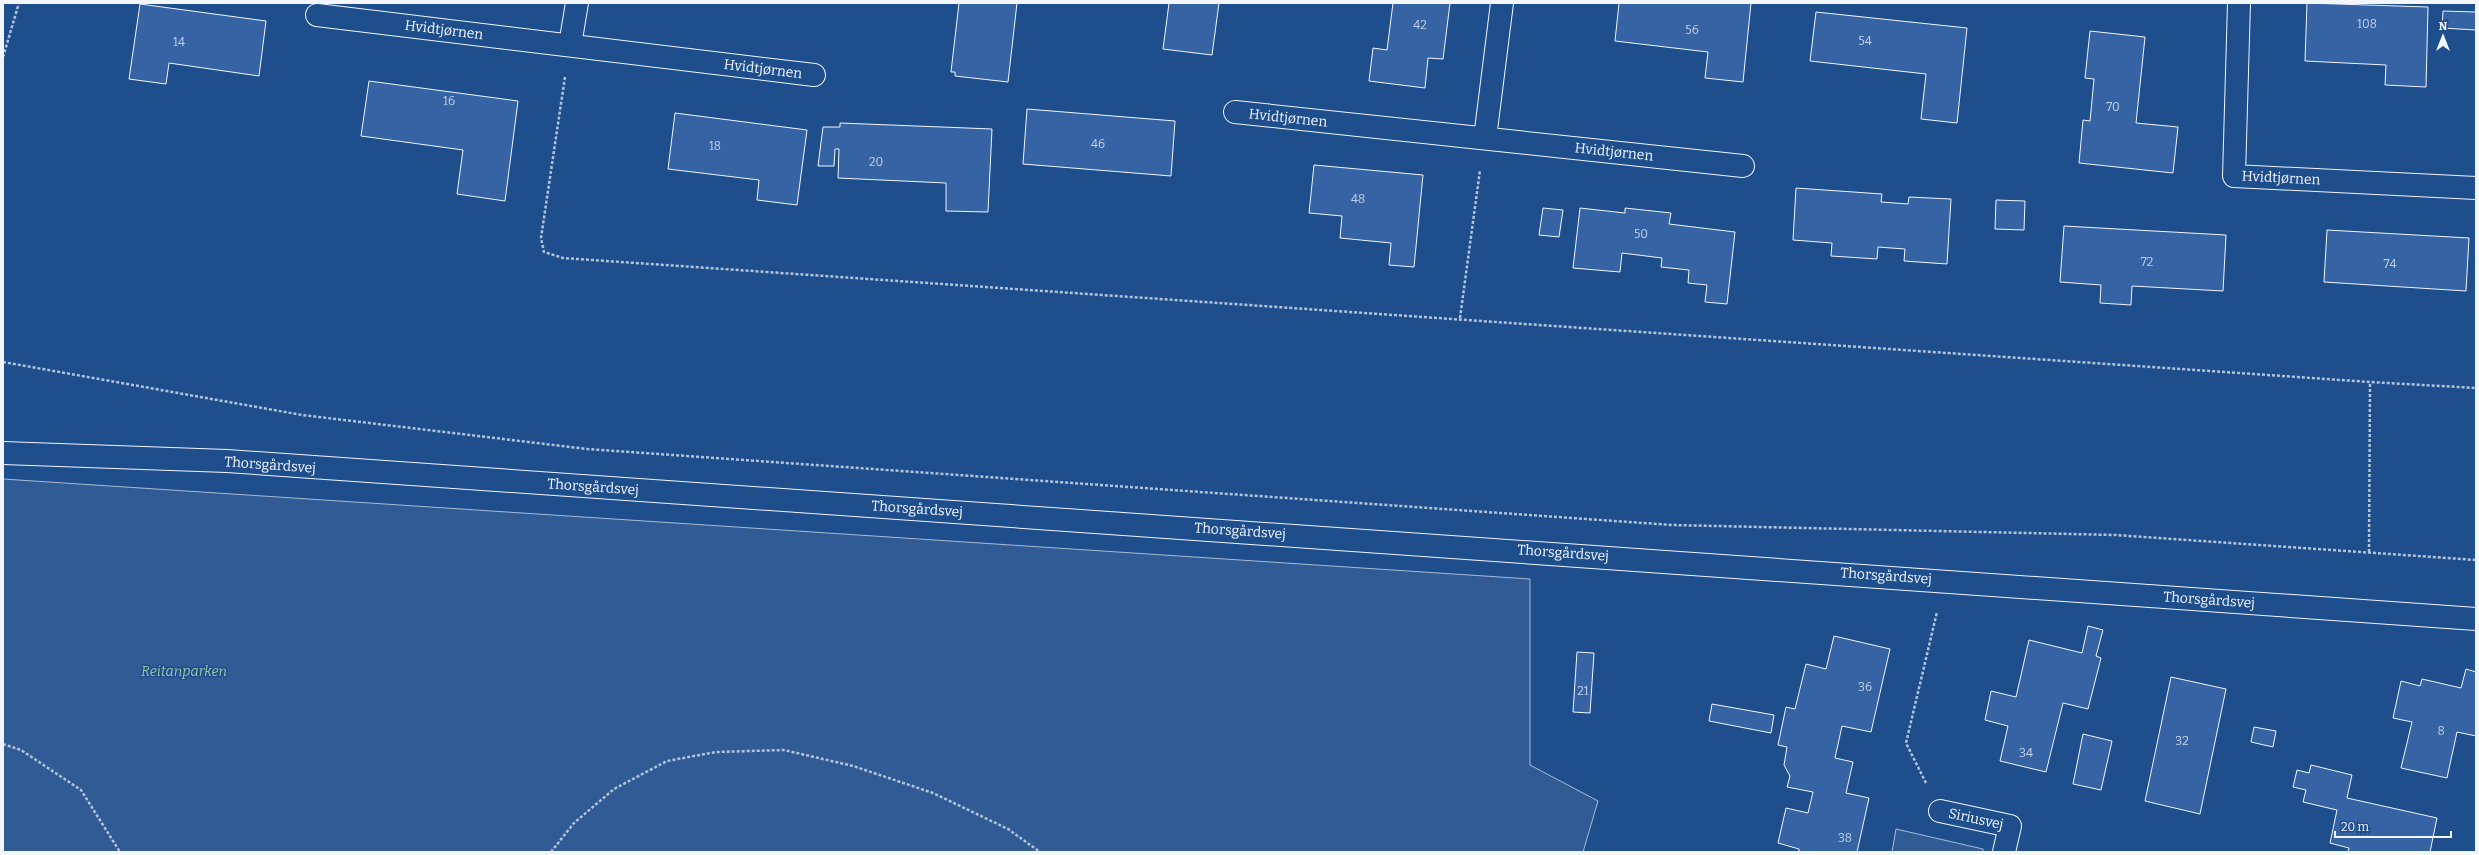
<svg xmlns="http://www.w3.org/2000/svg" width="2479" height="855" viewBox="0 0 2479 855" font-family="Bitter,serif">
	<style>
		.built { fill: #305b95; stroke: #a8bbd7 }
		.building { fill: #3563a3; stroke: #f2f6ff }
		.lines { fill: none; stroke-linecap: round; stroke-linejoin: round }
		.street-casing { stroke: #f2f6ff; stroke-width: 24 }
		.secondary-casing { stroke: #f2f6ff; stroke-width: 24 }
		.path { stroke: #b3c4dc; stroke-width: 2.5; stroke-dasharray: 3 2; stroke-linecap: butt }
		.street { stroke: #1f4e8c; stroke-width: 22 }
		.secondary { stroke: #1f4e8c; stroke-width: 22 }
		.labels { text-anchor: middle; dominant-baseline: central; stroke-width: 3; stroke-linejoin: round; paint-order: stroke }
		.number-label { font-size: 12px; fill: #c3d1e8 }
		.street-label { font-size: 14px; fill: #f2f6ff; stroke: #1f4e8c }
		.park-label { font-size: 14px; font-style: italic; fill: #97c8a6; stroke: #1f4e8c }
	</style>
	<rect width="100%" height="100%" fill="#1f4e8c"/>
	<path class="built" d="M3,479L1530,579V765L1598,801L1583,852H3Z
		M1896,829L1983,849V852H1892Z"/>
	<path class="building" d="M959,3H1017L1008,82L955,76V72H951Z
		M1169,3H1219L1212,55L1163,49Z
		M1393,3H1450L1443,59L1428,58L1425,88L1369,81L1373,48L1387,50Z
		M1619,3H1751L1743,82L1705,78L1708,52L1615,41Z
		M2307,3L2428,7L2426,87L2385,85L2386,65L2305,61Z
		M140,4L266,21L259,76L169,63L166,84L129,79Z
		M2443,11L2476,12V30L2442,28Z
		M1816,12L1967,28L1957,123L1921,119L1926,74L1810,61Z
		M2090,31L2145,37L2136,123L2178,127L2173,173L2079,163L2083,120L2090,121L2094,79L2085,78Z
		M369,81L518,101L505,201L457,194L463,150L361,136Z
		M1027,109L1175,121L1171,176L1023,164Z
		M675,113L807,130L797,205L757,200L759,180L668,169Z
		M840,123L992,129L988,212L946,211V183L838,178L839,149H835L834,166H818L823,127H840Z
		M1314,165L1423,175L1414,267L1389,265L1391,243L1340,238L1342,216L1309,213Z
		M1796,188L1882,194L1881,202L1908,204L1909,197L1951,199L1947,264L1904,261L1905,249L1878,247L1877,259L1831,256L1832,243L1793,240Z
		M1996,200L2025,201L2024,230L1995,229Z
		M1543,208L1563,210L1559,237L1539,235Z
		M1580,208L1625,213V208L1671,213L1669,224L1735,232L1727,304L1705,302L1707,285L1688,283L1689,270L1661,267L1662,258L1622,253L1620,272L1573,268Z
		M2064,226L2226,235L2223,291L2132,286L2131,305L2100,303L2101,285L2060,282Z
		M2327,230L2469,238L2466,291L2324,282Z
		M2088,626L2103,630L2096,656L2101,658L2088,709L2063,703L2046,772L2000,761L2008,726L1985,720L1991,691L2016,697L2029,640L2082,653Z
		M1834,636L1890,649L1871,732L1842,726L1835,758L1853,762L1846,793L1869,798L1857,852H1799V849L1778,843L1786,808L1808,813L1813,792L1787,787L1790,776L1784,765L1787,747L1778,745L1786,707L1795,709L1806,664L1826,669Z
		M1577,652L1594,653L1590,713L1573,712Z
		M2466,669L2476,672V736L2457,732L2447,778L2401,768L2412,722L2393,718L2401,681L2420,686L2422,679L2461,688Z
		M2171,677L2226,689L2200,814L2145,801Z
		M1712,704L1774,715L1771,733L1709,721Z
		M2254,727L2276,731L2273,747L2251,742Z
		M2083,734L2112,741L2101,790L2073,784Z
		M2311,765L2352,775L2347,798L2437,818L2430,852H2348L2349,848L2330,843L2337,810L2303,802L2306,790L2293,787L2297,770L2309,773Z"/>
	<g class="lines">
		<defs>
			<path id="street" d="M2239,3L2234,176L2476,188
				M317,15L814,75
				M570,45L577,3
				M1235,112L1743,166
				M1485,138L1502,3
				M1940,811L2010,826L2004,852"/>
			<path id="secondary" d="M3,453L227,461L2476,619"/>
		</defs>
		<use href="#street" class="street-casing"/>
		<use href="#secondary" class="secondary-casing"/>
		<path class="path" d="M3,57L19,3
			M565,77L541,238L544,252L563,258L2370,382L2476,388
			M1460,318L1480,170
			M3,362L302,415L587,449L1672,525L2115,535L2476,560
			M2369,552L2370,382
			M3,744L21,750L81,790L120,852
			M1926,783L1906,743L1937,612
			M551,852L574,823L614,789L667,761L716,752L784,750L853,766L933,793L1008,829L1040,852"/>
		<use href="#street" class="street"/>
		<use href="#secondary" class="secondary"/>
	</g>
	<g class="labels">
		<g class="number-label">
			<text x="2367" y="24">108</text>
			<text x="1420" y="25">42</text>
			<text x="1692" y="30">56</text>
			<text x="1865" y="41">54</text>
			<text x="179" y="42">14</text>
			<text x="449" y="101">16</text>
			<text x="2113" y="107">70</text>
			<text x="1098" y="144">46</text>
			<text x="715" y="146">18</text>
			<text x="876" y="162">20</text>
			<text x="1358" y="199">48</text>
			<text x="1641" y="234">50</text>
			<text x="2147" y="262">72</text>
			<text x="2390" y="264">74</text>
			<text x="1865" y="687">36</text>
			<text x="1583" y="691">21</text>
			<text x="2441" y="731">8</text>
			<text x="2182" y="741">32</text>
			<text x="2026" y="753">34</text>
			<text x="1845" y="838">38</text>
		</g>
		<g class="street-label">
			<text transform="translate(444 30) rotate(7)">Hvidtjørnen</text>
			<text transform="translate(763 69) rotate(7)">Hvidtjørnen</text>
			<text transform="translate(1288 118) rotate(6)">Hvidtjørnen</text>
			<text transform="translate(1614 152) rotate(6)">Hvidtjørnen</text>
			<text transform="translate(2281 178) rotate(3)">Hvidtjørnen</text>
			<text transform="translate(270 465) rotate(4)">Thorsgårdsvej</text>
			<text transform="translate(593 487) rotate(4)">Thorsgårdsvej</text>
			<text transform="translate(917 509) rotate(4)">Thorsgårdsvej</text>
			<text transform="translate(1240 531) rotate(4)">Thorsgårdsvej</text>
			<text transform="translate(1563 553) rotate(4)">Thorsgårdsvej</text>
			<text transform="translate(1886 576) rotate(4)">Thorsgårdsvej</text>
			<text transform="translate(2209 600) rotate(4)">Thorsgårdsvej</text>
			<text transform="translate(1976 819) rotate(12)">Siriusvej</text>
		</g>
		<g class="park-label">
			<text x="184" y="671">Reitanparken</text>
		</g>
	</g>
	<rect width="2479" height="855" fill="none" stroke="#f2f6ff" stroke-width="8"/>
	<g transform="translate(2443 36)" stroke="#1f4e8c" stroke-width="3" paint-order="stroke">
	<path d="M0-3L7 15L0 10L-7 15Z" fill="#f2f6ff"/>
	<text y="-6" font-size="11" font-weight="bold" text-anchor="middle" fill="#f2f6ff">N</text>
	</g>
	<path d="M2335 831v6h116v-6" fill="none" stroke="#f2f6ff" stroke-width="2"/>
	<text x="2341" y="831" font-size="12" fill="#f2f6ff" stroke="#1f4e8c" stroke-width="3" paint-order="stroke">20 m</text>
</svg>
